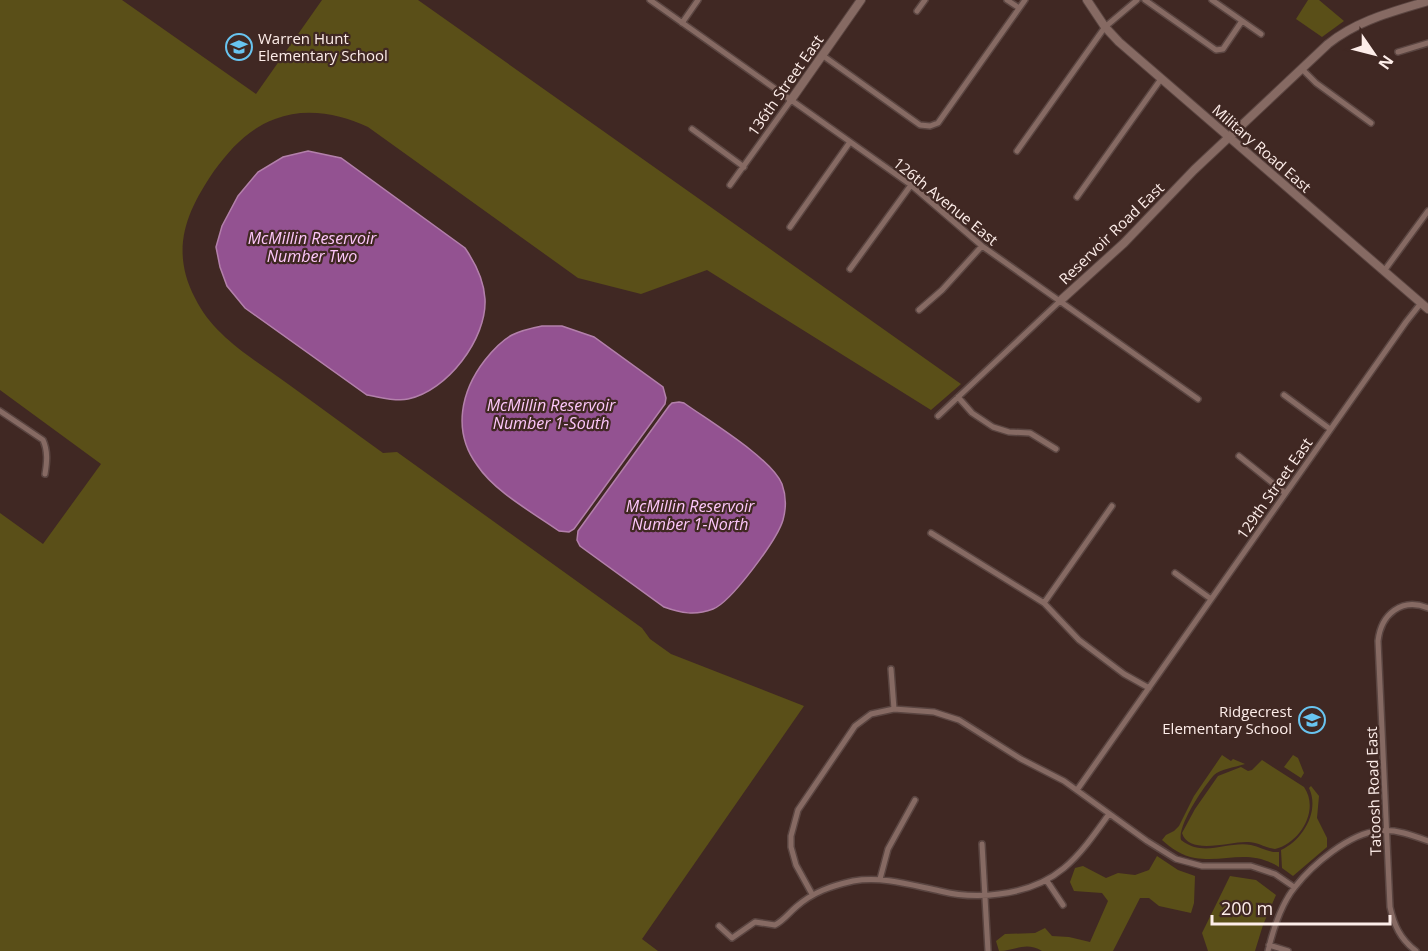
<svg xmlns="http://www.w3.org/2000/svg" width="1428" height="951" viewBox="0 0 1428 951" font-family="'Open Sans',sans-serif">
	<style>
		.green { fill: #5a4f18 }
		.water { fill: #935291; stroke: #b380ab; stroke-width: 1.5 }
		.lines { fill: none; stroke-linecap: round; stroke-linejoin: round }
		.street-casing { stroke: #5a4541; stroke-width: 8 }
		.secondary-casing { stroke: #5a4541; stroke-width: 10 }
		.street { stroke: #866a63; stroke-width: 5 }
		.secondary { stroke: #866a63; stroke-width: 8 }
		.labels { text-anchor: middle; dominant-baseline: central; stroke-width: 4.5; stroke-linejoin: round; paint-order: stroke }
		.poi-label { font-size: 15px; fill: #fdede9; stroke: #402823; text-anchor: start }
		.street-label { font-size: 15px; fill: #fdede9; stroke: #402823 }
		.water-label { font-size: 16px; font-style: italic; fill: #fdc7fa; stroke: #402823 }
	</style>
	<rect width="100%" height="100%" fill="#402823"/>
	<path class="green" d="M0,0H122L256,94L322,0H418L961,384L931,410L707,270L641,294L578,278L368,127C340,114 306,107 275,119C248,129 231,148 214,171C186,212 170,250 195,298C214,337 254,359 288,384C320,407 351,430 383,453L397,452L642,628L650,639L671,654L804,706L642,939L658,951H0V513L43,544L101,464L0,390Z
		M1308,0H1319L1344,21L1322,37L1296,19Z
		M1222,755L1231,761L1233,759L1245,764C1236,767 1220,769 1214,775C1204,786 1177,826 1181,840C1204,858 1226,841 1251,845C1261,847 1269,853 1279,852V867C1248,848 1226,863 1195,858C1182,856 1171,848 1162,840L1166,835L1174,831L1179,826L1194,796Z
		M1293,755L1298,758L1304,773L1301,778L1284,767Z
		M1262,760L1304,787C1320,810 1300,843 1275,849C1266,848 1257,842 1248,842C1231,841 1189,856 1182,833L1195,809L1218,776L1241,767L1248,771L1252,770Z
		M1311,786L1319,796L1317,818L1327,838V847L1293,876L1282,868L1281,850C1303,840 1320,811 1309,788Z
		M1157,856L1178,870L1195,876L1194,903L1191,913L1159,906L1149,898H1140L1113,951H1042C1025,941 1016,951 999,951L996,941L1005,934L1035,933L1045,928L1052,936L1069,937L1090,942L1108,901L1102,893L1074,891L1070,882L1075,868L1083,866L1106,878L1118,873L1135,875L1149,870Z
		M1230,876L1256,880L1276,895L1263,925L1255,951H1208L1202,933Z"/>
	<path class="water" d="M308,151L341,158L465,248C476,264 484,280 485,299C487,339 447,391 408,399C396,402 380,397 367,395L245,308L227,286L220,267L216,247L222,226L238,196L258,172L283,157Z
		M542,326H562L594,337L663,387L666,398L665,404L574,529L569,532L559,531C532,512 495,492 477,465C452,431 461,391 485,360C493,350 501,341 512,335C522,330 532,328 542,326Z
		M679,402L684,403C709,421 771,458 782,484C786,495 786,509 783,520C777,540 731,602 713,609C695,616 681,613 664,607L580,546L577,540L578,531L669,406L672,403Z"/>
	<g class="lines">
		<defs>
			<path id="street" d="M650,0L911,185L982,246L1198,399
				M1007,0L1019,8
				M1145,0L1216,50L1223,49L1242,21
				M1212,0L1261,34
				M917,11L925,0
				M682,23L698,0
				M1398,52L1428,43
				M822,55L920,125L930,126L938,123L1025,0
				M1302,69L1316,83L1371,123
				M692,129L744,167
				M1017,151L1105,27L1137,0
				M730,185L791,100
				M1077,197L1161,79
				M790,227L850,142
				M850,269L911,185
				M1384,271L1428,211
				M919,310L942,290L982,246
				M1284,395L1330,429
				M958,397L972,413L993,427L1009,432L1030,433L1056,449
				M0,411L43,440C48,451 47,462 45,474
				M938,416L1060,301
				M1239,456L1285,493
				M931,533L1044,603L1079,640L1124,674L1149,688
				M1175,573L1211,599
				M1044,603L1112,506
				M894,709L934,712L959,720L1021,759L1064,781L1147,841L1176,859L1202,866H1251L1275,874L1294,887
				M1077,790L1406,322L1421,303
				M982,844L988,951
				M880,879L888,849L915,800
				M1047,881L1063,905
				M812,894L796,865L791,847V836L798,810L855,726L871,714L894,709L891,669
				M719,926L732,938L755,922L775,925C783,921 789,913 796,907C813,892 831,886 853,881C883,876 911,885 940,891C960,896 978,897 999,894C1057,887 1077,859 1109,814
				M1269,945L1288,951
				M1268,951C1273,930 1281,904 1295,887C1312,865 1350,833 1378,831C1396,829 1412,835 1428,841
				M1416,951C1400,939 1394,925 1390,907L1378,641C1381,614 1402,597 1428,608"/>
			<path id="secondary" d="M1087,0L1105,27L1119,42L1428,309
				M791,100L861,0
				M1060,301L1124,243L1194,170L1328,44C1358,20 1392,12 1428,1"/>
		</defs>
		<use href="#street" class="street-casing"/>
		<use href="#secondary" class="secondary-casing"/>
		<use href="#street" class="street"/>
		<use href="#secondary" class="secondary"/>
	</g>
	<defs>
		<symbol id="school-ring" viewBox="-11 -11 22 22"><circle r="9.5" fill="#402823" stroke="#68c4f0" stroke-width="1.5"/><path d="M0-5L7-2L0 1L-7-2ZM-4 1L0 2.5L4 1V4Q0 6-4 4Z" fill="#68c4f0"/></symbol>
	</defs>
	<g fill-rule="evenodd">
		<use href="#school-ring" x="224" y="32" width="30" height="30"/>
		<use href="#school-ring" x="1297" y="705" width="30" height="30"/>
	</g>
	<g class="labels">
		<g class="poi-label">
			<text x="258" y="38">Warren Hunt<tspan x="258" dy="17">Elementary School</tspan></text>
			<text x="1292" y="711" text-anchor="end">Ridgecrest<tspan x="1292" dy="17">Elementary School</tspan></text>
		</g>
		<g class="street-label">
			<text transform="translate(785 85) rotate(-55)">136th Street East</text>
			<text transform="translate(1262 148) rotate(41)">Military Road East</text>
			<text transform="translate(946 201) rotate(39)">126th Avenue East</text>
			<text transform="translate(1111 233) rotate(-44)">Reservoir Road East</text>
			<text transform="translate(1274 488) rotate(-55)">129th Street East</text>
			<text transform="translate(1373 791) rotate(-92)">Tatoosh Road East</text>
		</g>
		<g class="water-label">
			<text x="312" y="238">McMillin Reservoir<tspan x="312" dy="18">Number Two</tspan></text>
			<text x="551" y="405">McMillin Reservoir<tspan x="551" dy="18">Number 1-South</tspan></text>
			<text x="690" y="506">McMillin Reservoir<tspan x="690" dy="18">Number 1-North</tspan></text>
		</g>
	</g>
	<g transform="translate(1374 54) rotate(125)" stroke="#402823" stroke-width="4.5" paint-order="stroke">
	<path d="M0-4.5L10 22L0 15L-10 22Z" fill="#fdede9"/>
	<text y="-9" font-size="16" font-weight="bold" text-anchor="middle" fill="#fdede9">N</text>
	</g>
	<path d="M1212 915v9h178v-9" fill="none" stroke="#fdede9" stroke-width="3"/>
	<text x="1221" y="915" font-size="18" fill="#fdede9" stroke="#402823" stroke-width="4.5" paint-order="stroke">200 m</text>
</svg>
